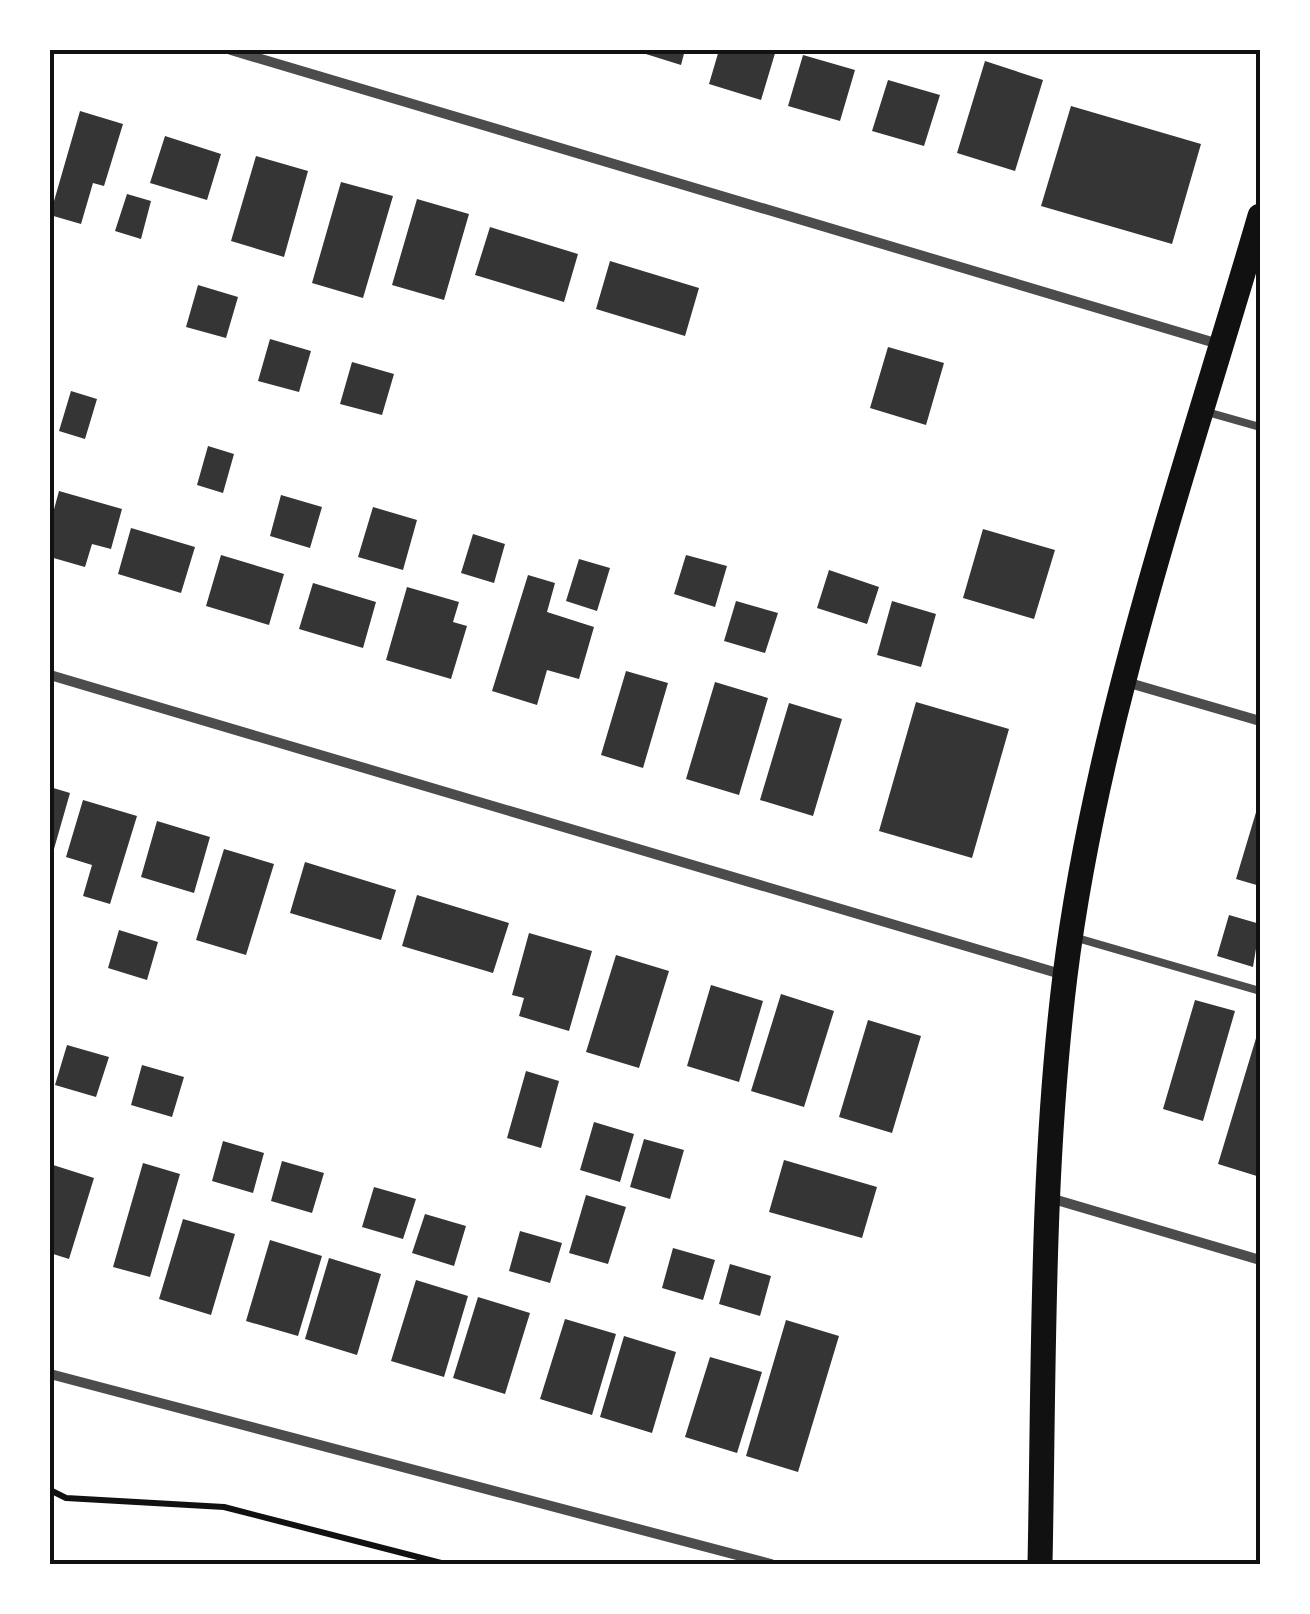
<svg xmlns="http://www.w3.org/2000/svg" width="1310" height="1614" viewBox="0 0 1310 1614" font-family="'DejaVu Sans',sans-serif">
	<style>
		.building { fill: #353535 }
		.lines { fill: none; stroke-linecap: round; stroke-linejoin: round }
		.path { stroke: #111; stroke-width: 6 }
		.service { stroke: #4c4c4c; stroke-width: 8 }
		.minor { stroke: #4c4c4c; stroke-width: 10 }
		.primary { stroke: #111; stroke-width: 25 }
		.neatline { fill: none; stroke: #111; stroke-width: 4 }
	</style>
	<rect width="100%" height="100%" fill="#fff"/>
	<path class="building" d="M633,50H685L681,65Z
		M719,50H776L761,100L709,84Z
		M803,55L855,70L840,121L788,106Z
		M985,61L1043,80L1015,171L957,153Z
		M888,80L940,95L924,146L872,131Z
		M1071,106L1201,144L1172,244L1041,206Z
		M80,111L123,124L104,186L93,183L81,224L50,215Z
		M165,136L221,154L207,200L150,183Z
		M256,156L308,171L284,257L231,241Z
		M341,182L393,196L363,298L312,283Z
		M127,194L151,201L141,239L115,231Z
		M417,199L469,214L444,300L392,285Z
		M490,227L578,254L564,302L475,275Z
		M610,261L699,288L685,336L596,309Z
		M198,285L238,297L226,338L186,327Z
		M270,339L311,351L299,392L258,381Z
		M888,347L944,363L926,425L870,408Z
		M352,362L394,374L382,415L340,404Z
		M71,391L97,399L85,439L59,431Z
		M208,446L234,454L223,493L197,485Z
		M59,491L122,509L111,549L92,544L85,567L50,557V524Z
		M281,495L322,507L310,548L270,536Z
		M373,507L417,520L403,570L358,557Z
		M131,528L195,547L181,593L118,574Z
		M983,529L1055,550L1034,619L963,598Z
		M473,534L505,544L494,583L461,573Z
		M221,555L284,574L269,625L206,606Z
		M686,555L727,566L715,607L674,594Z
		M579,559L610,568L597,611L566,601Z
		M829,570L879,587L867,624L817,608Z
		M528,575L555,583L547,612L594,627L579,679L547,670L537,705L492,691Z
		M313,583L376,602L363,648L299,629Z
		M407,587L459,602L453,622L467,626L451,679L386,660Z
		M736,601L778,613L765,653L724,641Z
		M892,601L936,614L921,667L877,655Z
		M626,671L668,683L643,768L601,755Z
		M715,682L768,698L739,795L686,779Z
		M916,702L1009,729L972,858L879,831Z
		M789,703L842,719L813,816L760,800Z
		M50,787L70,793L54,849L50,848Z
		M1260,799V886L1236,879Z
		M83,800L137,816L110,904L83,896L92,865L66,857Z
		M157,821L210,837L194,893L141,877Z
		M224,849L274,864L246,955L196,940Z
		M305,862L396,890L381,940L290,913Z
		M417,895L509,923L493,973L402,946Z
		M1229,915L1260,924L1253,967L1217,956Z
		M119,930L158,942L147,980L108,968Z
		M529,933L592,951L569,1031L519,1016L524,998L512,995Z
		M616,955L669,971L639,1068L586,1052Z
		M711,985L763,1001L739,1082L687,1066Z
		M781,994L834,1011L804,1107L751,1091Z
		M1195,1000L1235,1011L1203,1121L1163,1109Z
		M868,1020L921,1036L892,1133L839,1117Z
		M1260,1025V1177L1218,1164Z
		M67,1045L109,1057L96,1097L55,1085Z
		M142,1065L184,1077L172,1117L131,1105Z
		M526,1071L559,1081L541,1148L507,1138Z
		M594,1122L634,1134L620,1182L580,1170Z
		M644,1139L684,1150L670,1199L630,1187Z
		M223,1141L264,1153L253,1193L212,1181Z
		M784,1160L877,1187L862,1238L769,1212Z
		M282,1161L324,1173L312,1213L271,1201Z
		M143,1163L180,1174L150,1277L113,1267Z
		M50,1164L94,1178L69,1259L50,1253Z
		M374,1187L416,1199L403,1239L362,1227Z
		M586,1195L626,1207L608,1264L569,1253Z
		M425,1214L466,1226L454,1266L412,1253Z
		M183,1219L235,1234L211,1315L159,1299Z
		M520,1231L562,1243L550,1283L509,1271Z
		M270,1240L322,1256L298,1336L246,1321Z
		M673,1248L715,1260L703,1300L662,1288Z
		M329,1258L381,1274L357,1355L305,1339Z
		M730,1264L771,1276L760,1316L719,1304Z
		M416,1280L468,1296L444,1377L391,1361Z
		M478,1297L530,1313L505,1394L453,1378Z
		M565,1319L616,1334L592,1415L540,1399Z
		M786,1320L839,1336L798,1472L746,1456Z
		M624,1336L676,1352L652,1433L600,1417Z
		M710,1357L762,1372L737,1453L685,1437Z"/>
	<g class="lines">
		<path class="path" d="M50,1490L66,1498L224,1507L445,1564"/>
		<path class="service" d="M1207,412L1260,427
			M1077,938L1260,991"/>
		<path class="minor" d="M231,50L1222,345
			M50,675L1064,975
			M1126,682L1260,721
			M1050,1198L1260,1260
			M50,1374L771,1564"/>
		<path class="primary" d="M1040,1564C1044,1368 1041,1171 1065,976C1097,720 1188,463 1260,216"/>
	</g>
	<rect width="1310" height="1614" fill="none" stroke="#ffffff" stroke-width="105"/>
	<rect x="52" y="52" width="1206" height="1510" class="neatline"/>
</svg>
